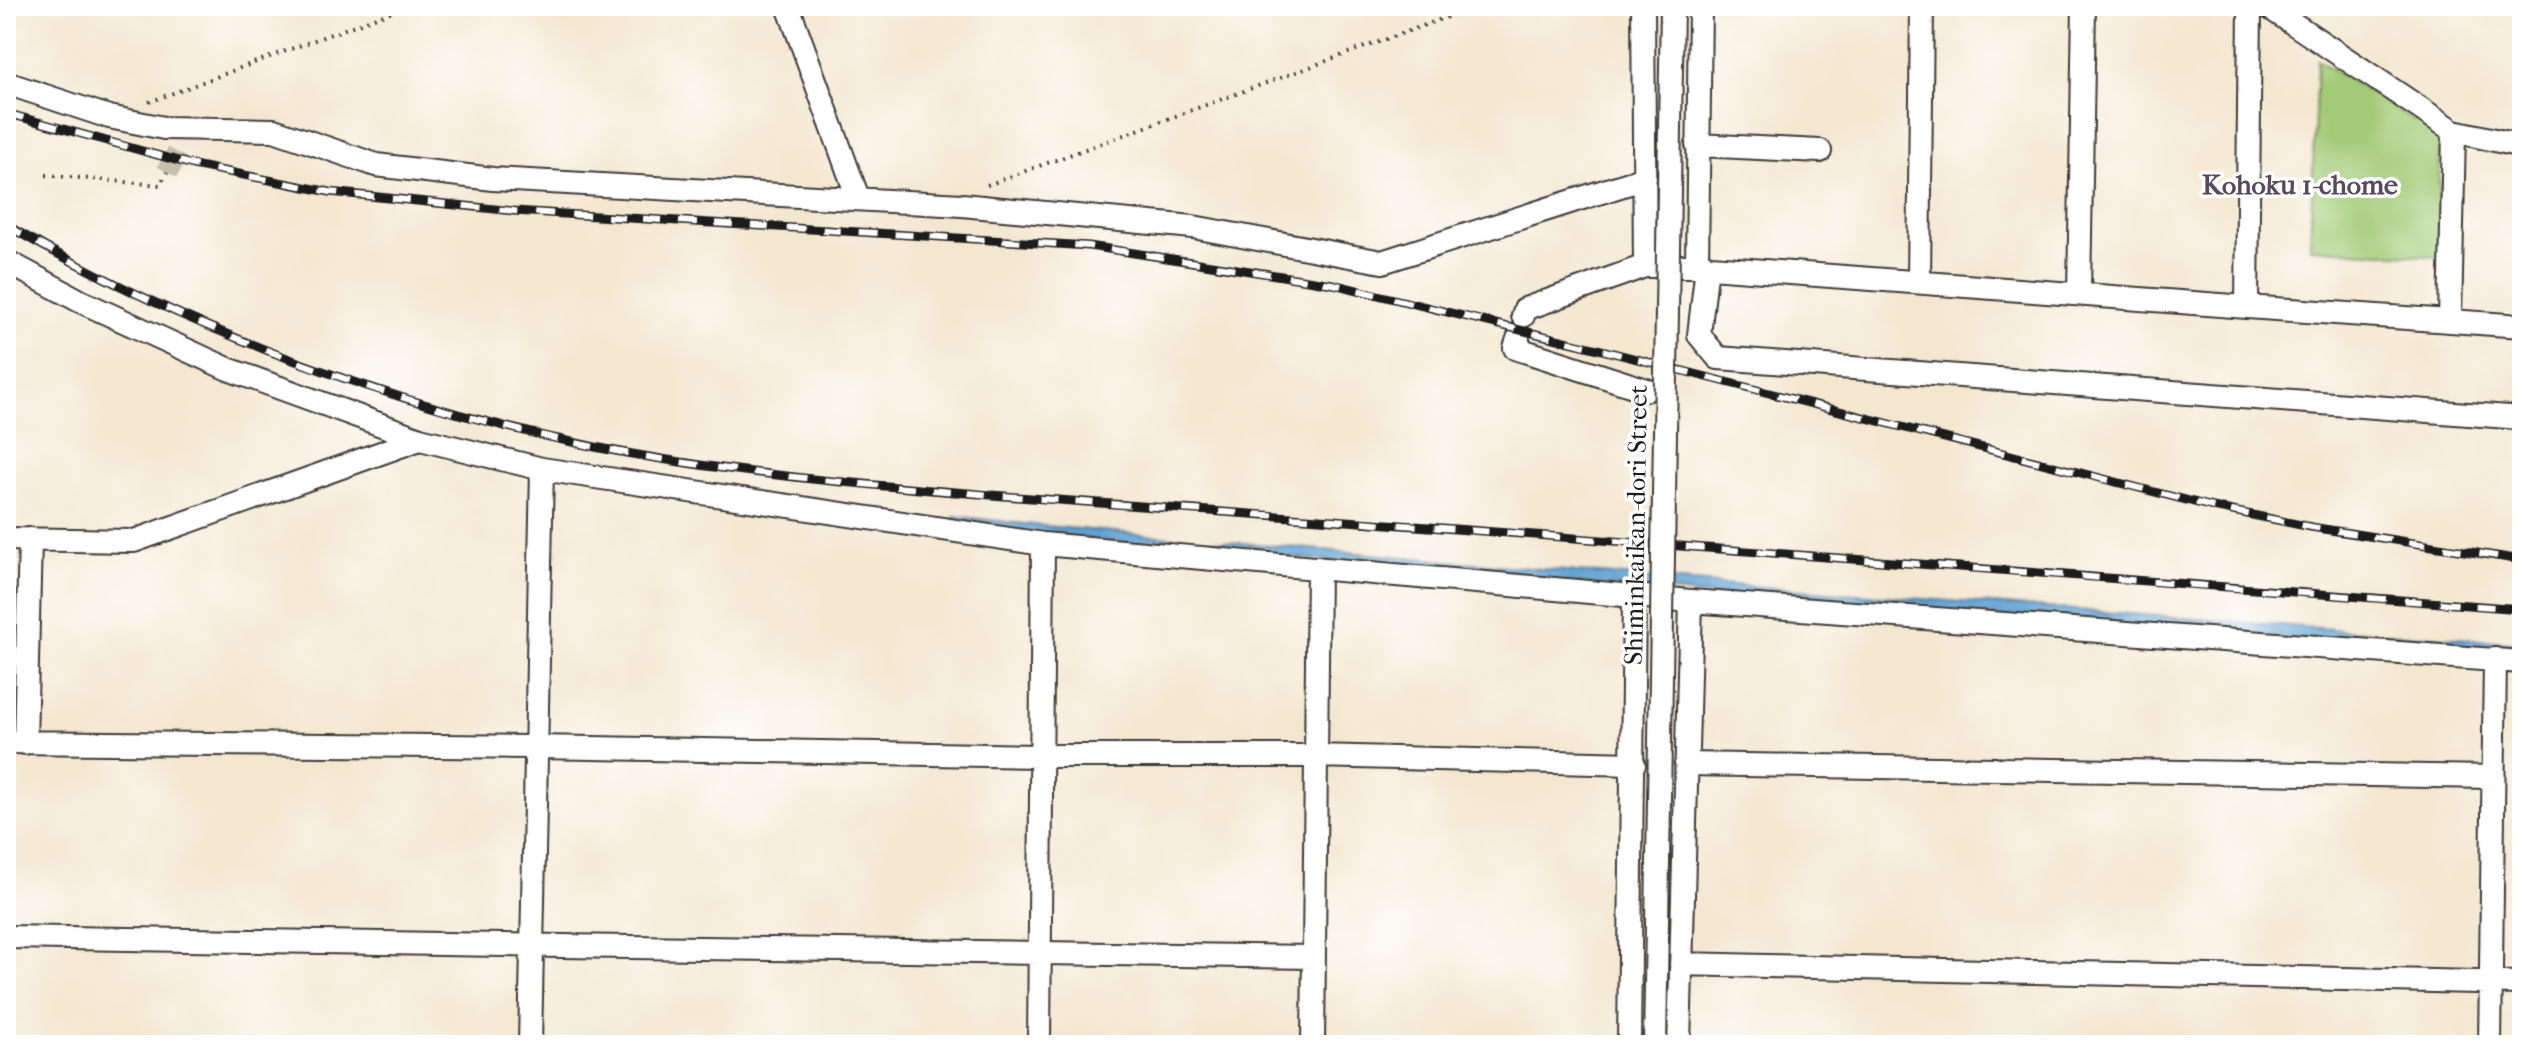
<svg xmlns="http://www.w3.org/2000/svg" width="2528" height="1051" viewBox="0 0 2528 1051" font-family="'IM FELL French Canon',serif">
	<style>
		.green { fill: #a3cb77; stroke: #60744a; stroke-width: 2 }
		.water { fill: #5ea1d2; stroke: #3d5e77; stroke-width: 2 }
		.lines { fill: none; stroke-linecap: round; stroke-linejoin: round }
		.minor-tunnel { stroke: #c9beac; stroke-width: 22; stroke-dasharray: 22 11; stroke-linecap: butt }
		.minor-casing { stroke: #3c3a37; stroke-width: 26 }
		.path { stroke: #3c3a37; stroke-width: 4; stroke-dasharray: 2 6; stroke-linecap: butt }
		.minor { stroke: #fff; stroke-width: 22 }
		.rail-casing { stroke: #1c1c1c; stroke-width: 9 }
		.rail { stroke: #fff; stroke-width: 6; stroke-dasharray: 18; stroke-linecap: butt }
		.minor-bridge-casing { stroke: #3c3a37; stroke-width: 26; stroke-linecap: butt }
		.minor-bridge { stroke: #fff; stroke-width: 22 }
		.labels { text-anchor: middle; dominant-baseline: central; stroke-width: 7; stroke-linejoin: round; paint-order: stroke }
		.street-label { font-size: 26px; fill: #1c1c1c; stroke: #fff }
		.neighbourhood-label { font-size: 28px; font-weight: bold; fill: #58485c; stroke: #fff }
	</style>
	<rect width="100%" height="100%" fill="#fff"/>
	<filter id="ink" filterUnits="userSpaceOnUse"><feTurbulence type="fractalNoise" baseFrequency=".0125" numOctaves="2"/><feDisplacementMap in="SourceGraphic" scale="16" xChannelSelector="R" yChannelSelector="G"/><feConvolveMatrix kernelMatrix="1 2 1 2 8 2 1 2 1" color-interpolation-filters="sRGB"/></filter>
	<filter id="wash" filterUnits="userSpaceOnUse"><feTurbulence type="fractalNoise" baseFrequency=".006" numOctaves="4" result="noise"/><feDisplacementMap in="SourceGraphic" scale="32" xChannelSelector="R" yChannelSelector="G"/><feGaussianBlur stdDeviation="1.8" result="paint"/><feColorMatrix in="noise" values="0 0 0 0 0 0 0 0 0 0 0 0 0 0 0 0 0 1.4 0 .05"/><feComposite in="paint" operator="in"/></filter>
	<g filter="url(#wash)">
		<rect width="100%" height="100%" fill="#f4e7d0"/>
		<path class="green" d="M2317,60L2440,137L2438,257L2310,248Z"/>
		<path class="water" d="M954,516L1044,526L1693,582L2496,641L2522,643V656L1691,594L952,527Z"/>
	</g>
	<g filter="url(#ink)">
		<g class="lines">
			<path class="minor-tunnel" d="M167,172L180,149"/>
			<defs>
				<path id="minor" d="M788,6L858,198
					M1643,6L1645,266H1697L1700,6
					M2250,6L2247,307L2522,326
					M2267,6L2454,131L2522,146
					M6,83L109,117L164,128L274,130L376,165L493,179L962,205L1193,227L1382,262L1645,178
					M1697,145L1820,151
					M6,261L80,301L228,369L420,439L542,469L1043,544L1691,601L2522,662
					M1697,266L2247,307
					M1707,266L1699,335L1718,358L2522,418
					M1919,281L1922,6
					M2079,293L2084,6
					M1523,316L1525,309L1645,266
					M2450,321L2454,131
					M1518,339L1515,348L1646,390
					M6,539L134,541L420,439
					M6,742L536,747L1041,756H1316L1634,764
					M25,743L30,539
					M1686,764L2493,777
					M6,937C442,942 878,954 1314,957
					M1681,964L2522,983
					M530,1045L542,469
					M1039,1045L1043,544
					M1313,1045L1318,568
					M1629,1045L1634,595
					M1679,1045L1691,601
					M2490,1045L2495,659"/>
			</defs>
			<use href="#minor" class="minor-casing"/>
			<path class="path" d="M149,102L406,6
				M46,175L160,185L167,172
				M987,185L1477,6"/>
			<use href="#minor" class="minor"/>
			<defs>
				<path id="rail" d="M6,113L193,165L330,192L514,211L1089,246L1333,284L1594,348L2213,507L2311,527L2522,560
					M6,225C187,330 390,405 595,447C730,474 867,485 1004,496C1150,507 1296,517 1442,528C1802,555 2162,583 2522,609"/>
			</defs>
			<use href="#rail" class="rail-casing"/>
			<use href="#rail" class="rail"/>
			<defs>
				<path id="minor-bridge" d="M1655,1045L1672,6"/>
			</defs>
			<use href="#minor-bridge" class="minor-bridge-casing"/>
			<use href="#minor-bridge" class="minor-bridge"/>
		</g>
	</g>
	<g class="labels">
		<g class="street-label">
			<text transform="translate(1636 525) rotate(-89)">Shiminkaikan-dori Street</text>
		</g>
		<g class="neighbourhood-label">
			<text x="2300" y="184">Kohoku 1-chome</text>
		</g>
	</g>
	<rect width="2528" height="1051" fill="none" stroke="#fff" stroke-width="32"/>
</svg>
